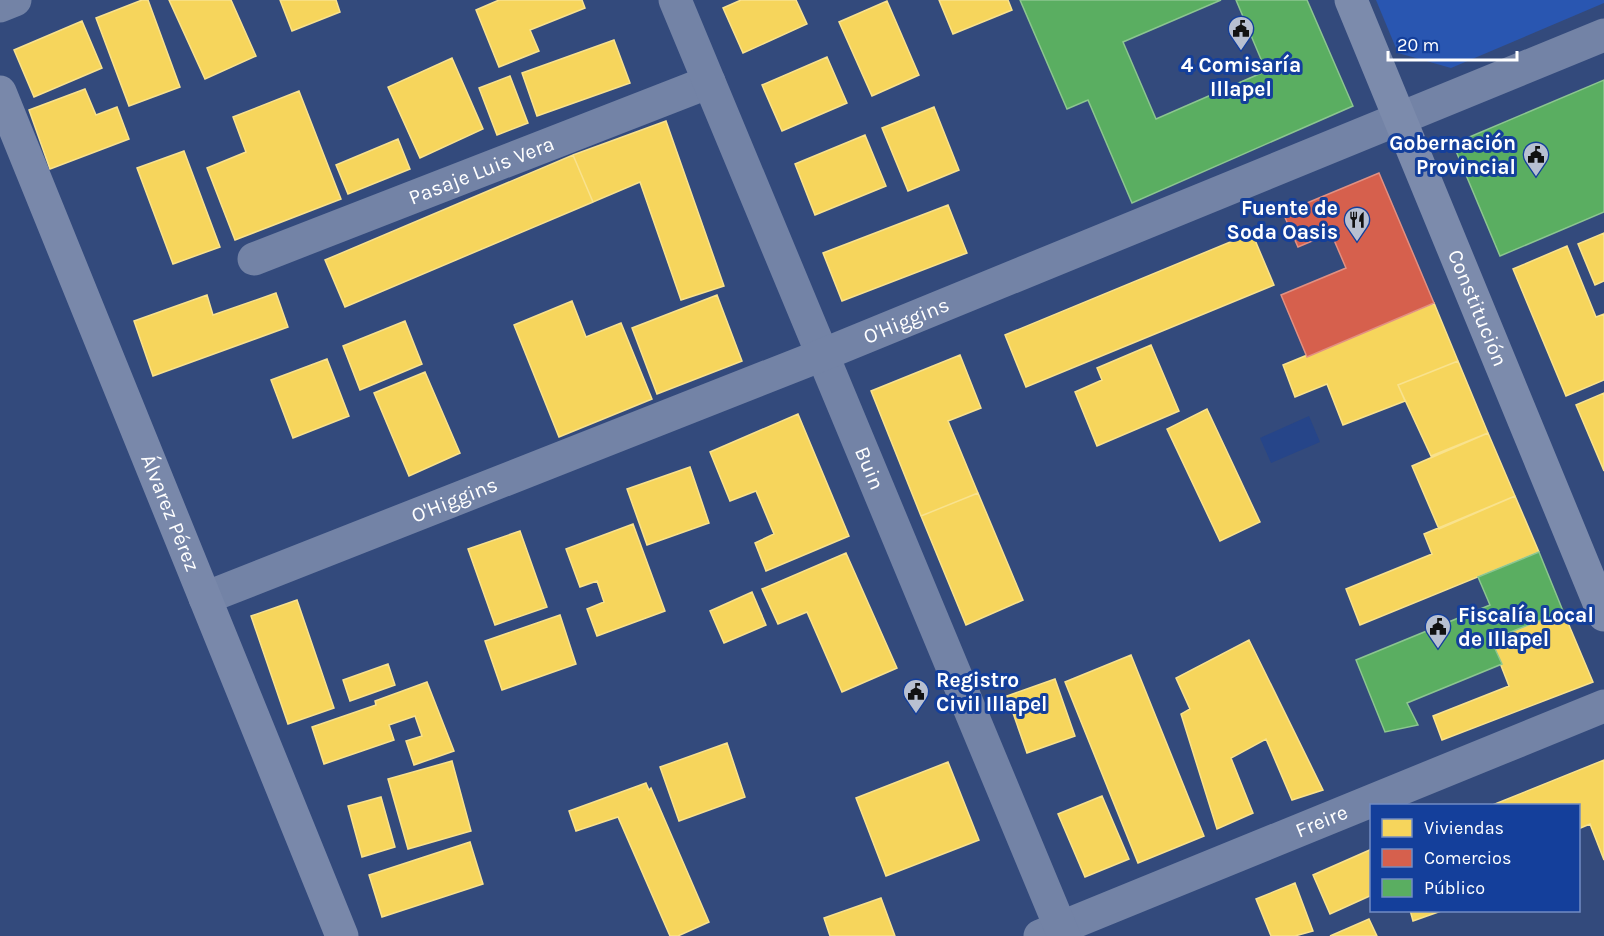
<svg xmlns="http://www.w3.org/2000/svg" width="1604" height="936" viewBox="0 0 1604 936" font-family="Karla,sans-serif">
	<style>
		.green { fill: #2956b1 }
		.water { fill: #264589 }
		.homes { fill: #f6d55c; stroke: #f9e28d; stroke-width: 1.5 }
		.shops { fill: #d6604d; stroke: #e29082; stroke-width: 1.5 }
		.public { fill: #5aae61; stroke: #8cc690; stroke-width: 1.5 }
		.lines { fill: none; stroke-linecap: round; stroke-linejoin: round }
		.minor { stroke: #7383a6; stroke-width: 33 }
		.tertiary { stroke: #7383a6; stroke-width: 33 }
		.secondary { stroke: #7988aa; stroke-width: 33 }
		.primary { stroke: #7c8bac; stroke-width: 33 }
		.labels { text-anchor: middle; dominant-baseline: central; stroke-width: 6; stroke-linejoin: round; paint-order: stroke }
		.poi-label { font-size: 21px; font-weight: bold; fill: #fff; stroke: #143f9b; text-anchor: end }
		.street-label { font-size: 21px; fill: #fff; stroke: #143f9b }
	</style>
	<rect width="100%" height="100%" fill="#334a7c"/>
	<path class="green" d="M1376,0H1604V3L1451,68L1398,53Z"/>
	<path class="water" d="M1309,416L1320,442L1271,463L1260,438Z"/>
	<path class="homes" d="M142,0H148L180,87L129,106L96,18Z
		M169,0H231L256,56L205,79Z
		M280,0H336L340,12L292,31Z
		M499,0H582L585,8L530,30L539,51L499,67L476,10Z
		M741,0H796L807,24L743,53L723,8Z
		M939,0H1008L1012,10L953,34Z
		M887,1L919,75L872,96L839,22Z
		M82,21L102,68L34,97L14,50Z
		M614,40L630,83L537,116L522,73Z
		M827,57L847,103L782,131L762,85Z
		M452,58L483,129L420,158L388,87Z
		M510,76L528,123L497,135L479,88Z
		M85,89L96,115L117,107L129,139L50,169L29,110Z
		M299,91L341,199L235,240L207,168L246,152L233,117Z
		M934,107L959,170L908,191L882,128Z
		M666,121L724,286L681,300L640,182L593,202L573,155Z
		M865,135L886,186L815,215L795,164Z
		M398,139L410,169L348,194L336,165Z
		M184,151L220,247L173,264L137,168Z
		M573,155L593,202L345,307L325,260Z
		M948,205L967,253L842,301L823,253Z
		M1252,233L1274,285L1026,387L1005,335Z
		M1604,233V281L1595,285L1578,244Z
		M1567,246L1596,317L1604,314V380L1566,396L1513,269Z
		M276,293L288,327L153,376L134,321L207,295L213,315Z
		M717,295L742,361L657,394L632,328Z
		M572,301L586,337L621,323L652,399L559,437L514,325Z
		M1434,303L1458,361L1398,385L1405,401L1343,425L1327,384L1295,397L1283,365Z
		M405,321L422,364L360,390L343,346Z
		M1151,345L1179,411L1097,446L1075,392L1102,380L1097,368Z
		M960,355L981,408L948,421L978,493L921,516L871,391Z
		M327,359L349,416L293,438L271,380Z
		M1458,361L1488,433L1431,456L1398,385Z
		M425,372L460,453L409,476L374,393Z
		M1604,393V471L1576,405Z
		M1207,409L1260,522L1220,541L1167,429Z
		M798,414L849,536L766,571L755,543L774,534L756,491L730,501L710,452Z
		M1488,433L1515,496L1439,529L1412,466Z
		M690,467L709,523L647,545L627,489Z
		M978,493L1023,600L966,625L921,516Z
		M1515,496L1539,552L1360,625L1346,589L1432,554L1424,534Z
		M633,524L665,611L597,636L587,609L604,602L597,581L580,587L566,549Z
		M520,531L547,607L495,625L468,549Z
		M846,553L897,668L842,692L807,612L778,624L762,589Z
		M752,592L766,625L724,643L710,611Z
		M297,600L334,708L288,724L251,616Z
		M1563,611L1593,682L1442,740L1433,716L1509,686L1491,640Z
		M560,615L576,664L502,690L485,641Z
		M1249,640L1323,790L1292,800L1266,739L1231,758L1253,813L1217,829L1181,714L1190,709L1176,678Z
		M1131,655L1204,836L1138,863L1065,682Z
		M388,664L395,685L350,701L343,680Z
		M1055,679L1075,736L1027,753L1007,696Z
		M427,682L454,751L414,765L406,741L422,736L415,716L389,725L394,740L324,764L312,727L376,705L375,701Z
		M727,743L745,797L679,821L660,767Z
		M1604,760V860L1590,824L1578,829V806H1490Z
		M452,761L471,831L408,849L388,779Z
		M948,762L979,840L886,876L856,798Z
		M646,783L649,790L651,788L709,922L678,936H670L618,817L576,831L569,811Z
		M1102,796L1129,859L1085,877L1058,814Z
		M381,797L395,847L362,857L348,806Z
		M470,842L483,884L382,917L369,875Z
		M1372,849V895L1330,914L1313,875Z
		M1295,883L1313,931L1295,936H1271L1256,899Z
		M881,898L895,936H830L824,918Z
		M1410,910H1444L1413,921Z
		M1369,919L1377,936H1330Z"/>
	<path class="shops" d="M1379,173L1434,303L1307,357L1281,295L1346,268L1331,233L1298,247L1283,213Z"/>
	<path class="public" d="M1020,0H1221L1123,42L1156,119L1266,71L1236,0H1307L1353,106L1132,203L1088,100L1067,109Z
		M1604,80V212L1500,256L1453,144Z
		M1539,552L1563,611L1491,640L1502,664L1407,703L1418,725L1385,732L1356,660L1490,605L1478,577Z"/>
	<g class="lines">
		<g class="minor">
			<path id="s1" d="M254,259L709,82"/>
			<path id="s2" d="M1040,936L1604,706"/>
		</g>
		<g class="tertiary">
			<path id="s3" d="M675,0L1064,936"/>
			<path d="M0,6L15,0"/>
			<path id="s4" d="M205,598L822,355L1604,35"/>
		</g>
		<path class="secondary" id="s5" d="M0,92L342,936"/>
		<path class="primary" id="s6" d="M1351,0L1604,615"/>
	</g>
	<defs>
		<symbol id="civic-pin" viewBox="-11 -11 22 30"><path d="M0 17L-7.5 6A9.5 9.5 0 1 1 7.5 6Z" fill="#b8c0d1" stroke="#143f9b"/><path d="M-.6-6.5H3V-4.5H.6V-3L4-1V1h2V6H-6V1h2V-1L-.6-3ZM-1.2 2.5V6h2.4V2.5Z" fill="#111"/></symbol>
		<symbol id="restaurant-pin" viewBox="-11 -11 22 30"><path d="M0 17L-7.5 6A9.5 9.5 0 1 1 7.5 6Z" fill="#b8c0d1" stroke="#143f9b"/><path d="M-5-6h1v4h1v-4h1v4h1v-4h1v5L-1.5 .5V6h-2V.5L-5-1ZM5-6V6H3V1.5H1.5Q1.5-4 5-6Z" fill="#111"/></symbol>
	</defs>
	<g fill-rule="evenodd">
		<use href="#civic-pin" x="1226" y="14" width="30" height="40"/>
		<use href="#civic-pin" x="1521" y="140" width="30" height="40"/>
		<use href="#restaurant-pin" x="1342" y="205" width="30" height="40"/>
		<use href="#civic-pin" x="1423" y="612" width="30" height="40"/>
		<use href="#civic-pin" x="901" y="677" width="30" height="40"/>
	</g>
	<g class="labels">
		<g class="poi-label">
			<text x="1241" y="65" text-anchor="middle">4 Comisaría<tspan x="1241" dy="24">Illapel</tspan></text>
			<text x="1516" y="143">Gobernación<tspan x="1516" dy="24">Provincial</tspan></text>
			<text x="1338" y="208">Fuente de<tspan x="1338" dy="24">Soda Oasis</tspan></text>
			<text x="1458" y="615" text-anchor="start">Fiscalía Local<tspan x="1458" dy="24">de Illapel</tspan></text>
			<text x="936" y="680" text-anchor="start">Registro<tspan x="936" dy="24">Civil Illapel</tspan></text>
		</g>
		<g class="street-label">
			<text stroke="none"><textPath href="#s1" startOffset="244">Pasaje Luis Vera</textPath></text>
			<text stroke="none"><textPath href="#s6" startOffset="333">Constitución</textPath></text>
			<text stroke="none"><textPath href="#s4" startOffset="754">O'Higgins</textPath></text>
			<text stroke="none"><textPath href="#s3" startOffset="507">Buin</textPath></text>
			<text stroke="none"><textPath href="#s4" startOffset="268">O'Higgins</textPath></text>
			<text stroke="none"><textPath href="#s5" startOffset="454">Álvarez Pérez</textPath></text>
			<text stroke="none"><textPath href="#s2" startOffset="304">Freire</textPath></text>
		</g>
	</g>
	<rect x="1370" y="804" width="210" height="108" fill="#143f9b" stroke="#728cc3" stroke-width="1.5"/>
	<rect x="1382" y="819" width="30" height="18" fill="#f6d55c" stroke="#728cc3" stroke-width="1.5"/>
	<text x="1424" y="834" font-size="18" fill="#ffffff">Viviendas</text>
	<rect x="1382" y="849" width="30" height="18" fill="#d6604d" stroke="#728cc3" stroke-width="1.5"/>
	<text x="1424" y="864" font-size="18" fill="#ffffff">Comercios</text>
	<rect x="1382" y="879" width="30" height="18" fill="#5aae61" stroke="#728cc3" stroke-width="1.5"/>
	<text x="1424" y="894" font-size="18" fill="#ffffff">Público</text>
	<path d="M1388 51v9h129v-9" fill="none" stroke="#ffffff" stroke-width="3"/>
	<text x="1397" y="51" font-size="18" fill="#ffffff" stroke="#143f9b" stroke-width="4.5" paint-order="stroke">20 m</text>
</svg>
